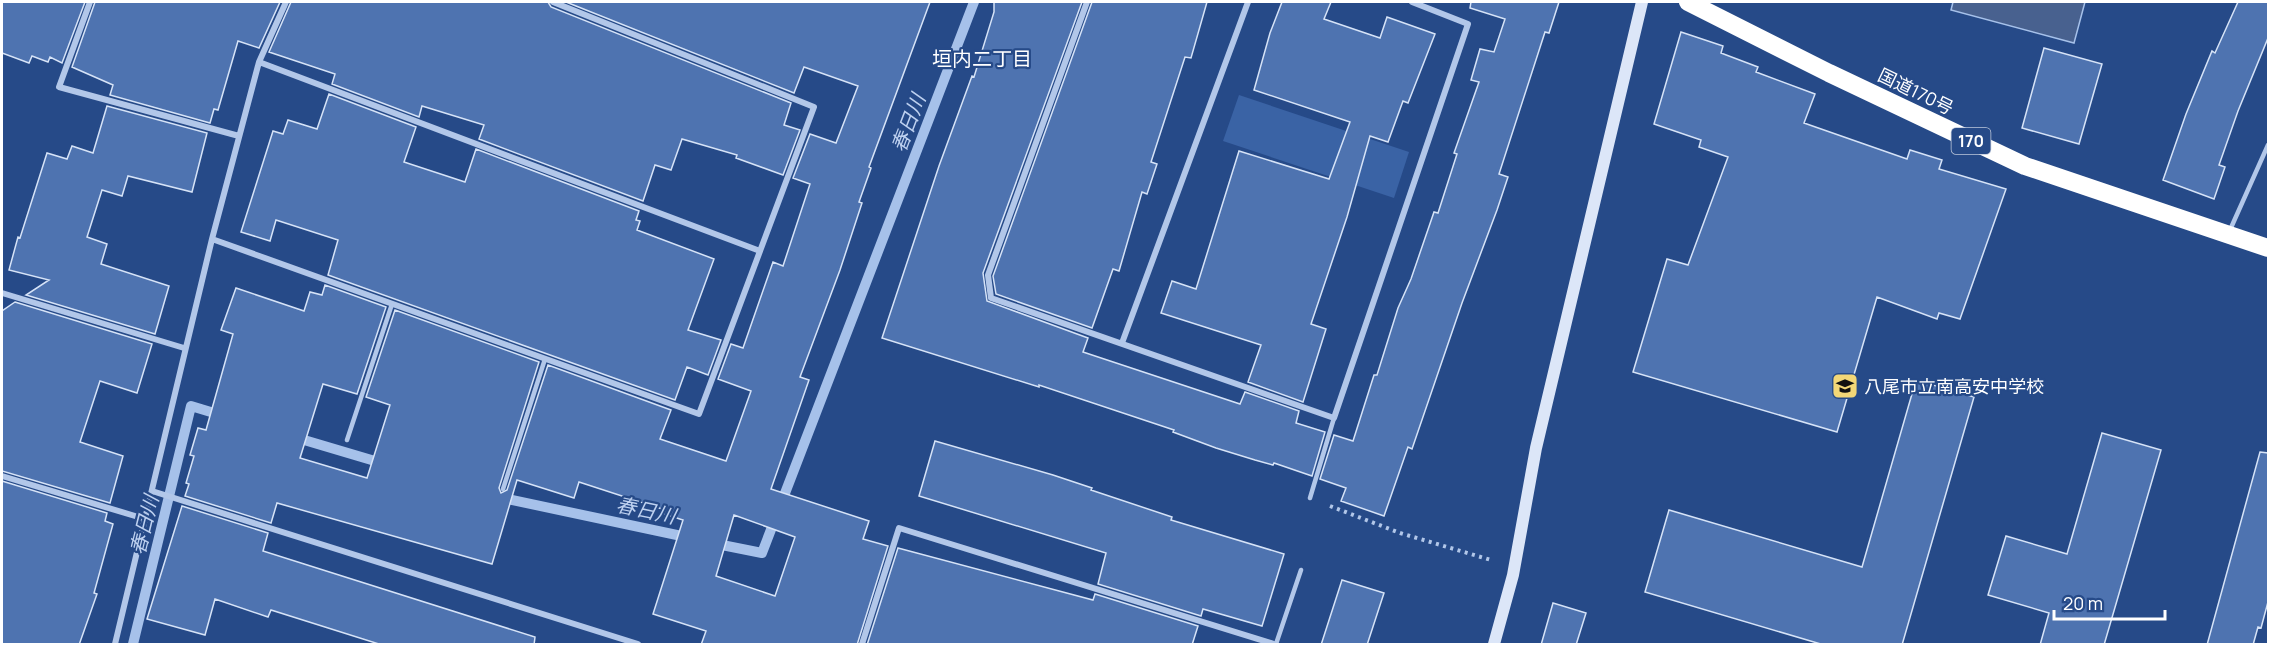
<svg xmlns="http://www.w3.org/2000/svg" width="2270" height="646" viewBox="0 0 2270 646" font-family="Manrope,'Noto Sans JP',sans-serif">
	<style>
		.green { fill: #3a63a5 }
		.water { fill: #48618f; stroke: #a6c1ea; stroke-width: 1.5 }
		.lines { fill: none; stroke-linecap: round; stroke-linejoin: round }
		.stream { stroke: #a6c1ea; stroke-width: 10 }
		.building { fill: #4e73b0; stroke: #d6e3f7; stroke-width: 1.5; fill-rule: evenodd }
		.path { stroke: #b2c7e9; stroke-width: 4; stroke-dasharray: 3 4.5; stroke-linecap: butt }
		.lane { stroke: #b2c7e9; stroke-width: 4.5 }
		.street { stroke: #b2c7e9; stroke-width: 6 }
		.secondary { stroke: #dce6f8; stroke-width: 12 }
		.highway { stroke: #fff; stroke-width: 18 }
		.labels { text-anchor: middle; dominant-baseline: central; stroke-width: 4.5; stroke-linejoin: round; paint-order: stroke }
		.shield { fill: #264a88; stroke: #bec9db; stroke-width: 1.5 }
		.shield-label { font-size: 16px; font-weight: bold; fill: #fff }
		.street-label { font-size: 18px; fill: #fff; stroke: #264a88 }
		.poi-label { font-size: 18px; fill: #fff; stroke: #264a88; text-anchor: start }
		.neighbourhood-label { font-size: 20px; fill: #fff; stroke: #264a88 }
		.water-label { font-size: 20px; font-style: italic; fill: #bed1f0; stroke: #264a88 }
	</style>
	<rect width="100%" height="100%" fill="#264a88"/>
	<path class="green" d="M1239,95L1409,152L1394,198L1223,141Z"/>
	<path class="water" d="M1953,2H2085L2074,43L1951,10Z"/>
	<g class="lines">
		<path class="stream" d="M294,437L385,464
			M498,497L691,538
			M712,543L762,553L974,2
			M133,644L191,406L224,416"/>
	</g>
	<path class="building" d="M2,2H85L62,63L50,57L48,62L32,56L29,63L2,53Z
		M95,2H280L259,48L238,41L218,110L214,109L210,123L110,95L113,85L72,67Z
		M291,2H548L551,7L791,103L784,125L800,130L783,175L736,158L737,155L682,139L671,170L655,165L643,201L479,139L484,125L422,106L419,117L332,84L335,74L269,52Z
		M566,2H930L869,167L871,168L859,202L862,203L840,270L800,377L809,380L771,489L869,521L863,539L888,546L857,645H701L706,631L653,614L683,520L664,514L665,510L579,482L574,498L517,480L492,564L277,503L271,523L185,496L189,484L186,483L194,456L190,455L198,428L206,430L233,334L221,330L236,288L304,311L310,292L322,295L325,285L386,307L357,394L323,384L300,458L367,478L390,405L366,397L395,310L539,362L499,488L501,493L507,490L548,365L671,410L660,439L726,461L751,391L718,379L731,344L743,348L773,262L783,266L810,184L793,178L810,134L836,143L858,86L804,67L794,93ZM734,515L795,537L775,596L716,576Z
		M994,2H1082L983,273L987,301L1088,338L1083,352L1240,404L1245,392L1299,411L1296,423L1325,432L1312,476L1274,463L1273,465L1255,460L1216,448L1173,432L1174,430L1039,385V387L882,338L939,166L972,76L974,77L994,12Z
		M1092,2H1207L1191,58L1185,57L1151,162L1157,164L1147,194L1142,192L1119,271L1113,269L1092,328L996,294L993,276Z
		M1282,2H1331L1324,19L1380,38L1387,17L1435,34L1408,103L1403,101L1388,142L1370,136L1347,217L1311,324L1326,329L1303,402L1248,382L1261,345L1161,313L1172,281L1196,289L1239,151L1329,179L1350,122L1254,90L1270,33Z
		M1471,2H1559L1549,33L1545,32L1499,174L1508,177L1497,210L1462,303L1412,449L1408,447L1384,516L1341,501L1346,488L1320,479L1334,435L1353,441L1374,375H1377L1398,308L1411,279L1434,212L1438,213L1457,154L1454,153L1479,82L1471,80L1480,49L1494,52L1505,19L1470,8Z
		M2238,2H2268V38L2238,111L2219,165L2225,167L2214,199L2163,180L2186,114L2212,51L2215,53Z
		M1681,32L1723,46L1721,53L1758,67L1756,72L1815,94L1804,123L1907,159L1910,150L1942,160L1939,169L2006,189L1960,319L1939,313L1937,319L1877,297L1837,432L1633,372L1667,259L1688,265L1728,157L1699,147L1701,140L1654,124Z
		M2044,48L2102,64L2079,144L2022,128Z
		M329,94L416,127L404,162L465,182L476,149L639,211L636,220L640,221L637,230L714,259L688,330L721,340L708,375L687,367L675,400L328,275L338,240L276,220L270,241L241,232L273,131L283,134L288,120L317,129Z
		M107,106L207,133L192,192L128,176L122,196L102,190L87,237L107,244L101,264L169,286L155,334L26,295L49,280L9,270L18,237L20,238L47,153L67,159L72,146L93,153Z
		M15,302L152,344L137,393L100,381L80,442L123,456L110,503L2,471V311Z
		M1916,380L1974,397L1902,645H1824L1645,592L1669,510L1862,567Z
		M2102,433L2161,450L2104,645H2040L2049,613L1988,595L2006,536L2067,554Z
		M935,441L1053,475L1092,488L1091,490L1172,517L1171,520L1284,554L1262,626L1203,609L1201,616L1098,584L1106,553L919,496Z
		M2260,452L2268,453V602L2261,628L2258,627L2253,645H2207Z
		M2,481L107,513L105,521L113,524L94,593L97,594L79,645H2Z
		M182,506L268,533L263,551L535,637L534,645H382L271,610L268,617L215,599L205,635L147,619Z
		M898,548L1093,600L1095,594L1198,626L1192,645H867Z
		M1342,580L1384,593L1367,645H1321Z
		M1553,603L1586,613L1576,645H1541Z"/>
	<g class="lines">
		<path class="path" d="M1330,506L1400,533L1491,560"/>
		<path class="lane" d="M2230,230L2268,145
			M347,440L392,304
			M503,489L545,359
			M1310,498L1334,418
			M1276,644L1301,570"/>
		<path class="street" d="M90,2L59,87L239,136
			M1087,2L988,275L991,298L1334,418L1468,24L1412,2
			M259,62L760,251
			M212,239L699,414L814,107L553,2
			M2,293L184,348
			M1122,343L1248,2
			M2,476L145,519
			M152,491L638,644
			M115,644L212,239L259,62L286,2
			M862,644L899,528L1274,644"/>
		<path class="secondary" d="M1494,644L1513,575L1536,448L1642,2"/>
		<path class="highway" d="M1688,2L1829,73L2025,166L2268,248"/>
	</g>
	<defs>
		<symbol id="school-square" viewBox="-11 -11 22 22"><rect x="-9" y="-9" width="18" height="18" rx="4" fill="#f3d777" stroke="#264a88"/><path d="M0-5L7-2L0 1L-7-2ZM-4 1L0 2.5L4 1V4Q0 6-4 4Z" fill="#111"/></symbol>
	</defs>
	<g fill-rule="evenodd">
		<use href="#school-square" x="1830" y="371" width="30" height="30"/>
	</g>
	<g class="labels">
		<rect class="shield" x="1951.5" y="128" width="39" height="26" rx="4.5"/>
		<g class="shield-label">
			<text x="1971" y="141">170</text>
		</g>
		<g class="street-label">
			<text transform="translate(1916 91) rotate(26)">国道170号</text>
		</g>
		<g class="poi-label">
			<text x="1864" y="386">八尾市立南高安中学校</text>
		</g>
		<g class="neighbourhood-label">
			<text x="982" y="58">垣内二丁目</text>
		</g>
		<g class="water-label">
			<text transform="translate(908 123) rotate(-69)">春日川</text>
			<text transform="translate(646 510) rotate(12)">春日川</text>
			<text transform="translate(144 525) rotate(-76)">春日川</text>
		</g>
	</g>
	<rect width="2270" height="646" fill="none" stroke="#ffffff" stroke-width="6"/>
	<path d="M2054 610v9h111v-9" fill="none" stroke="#ffffff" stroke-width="3"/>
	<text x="2063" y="610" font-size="18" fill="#ffffff" stroke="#264a88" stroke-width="4.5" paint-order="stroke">20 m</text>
</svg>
